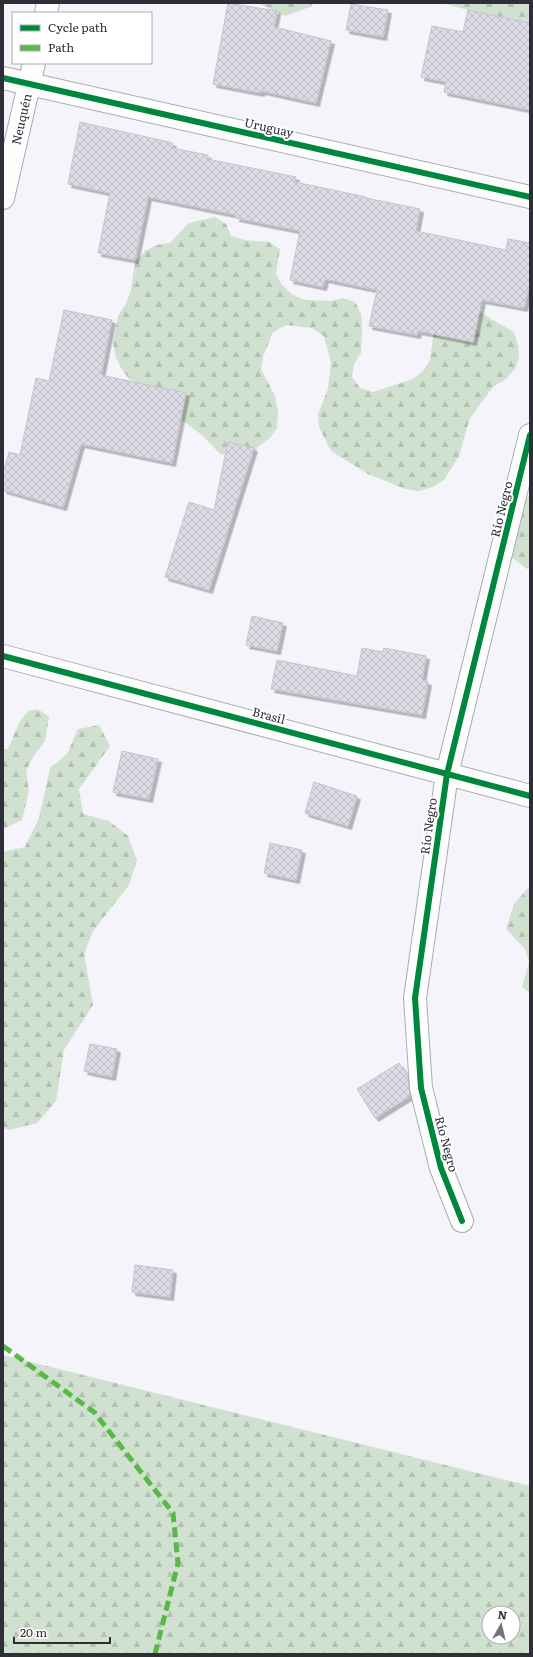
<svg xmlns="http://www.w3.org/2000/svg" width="533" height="1657" viewBox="0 0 533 1657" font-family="Literata,serif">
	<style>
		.forest { fill: url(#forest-firs); fill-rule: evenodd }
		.building { fill: url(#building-cross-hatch); stroke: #c4c4cb; filter: url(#shadow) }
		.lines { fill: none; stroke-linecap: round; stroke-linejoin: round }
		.minor-casing { stroke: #ababb3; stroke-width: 24 }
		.minor { stroke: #fdfdfe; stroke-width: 22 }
		.quiet { stroke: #58b947; stroke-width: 5; stroke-dasharray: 10 5; stroke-linecap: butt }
		.cycleway-casing { stroke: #fff; stroke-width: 8 }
		.cycleway { stroke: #00873e; stroke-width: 6 }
		.labels { text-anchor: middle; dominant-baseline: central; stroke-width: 4; stroke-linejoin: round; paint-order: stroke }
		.street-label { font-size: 12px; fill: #2e2d38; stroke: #fff }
	</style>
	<defs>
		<pattern id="forest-firs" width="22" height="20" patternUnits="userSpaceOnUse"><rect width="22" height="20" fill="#d0e1d0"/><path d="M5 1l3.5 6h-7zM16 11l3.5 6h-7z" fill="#b3c1b3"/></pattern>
		<pattern id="building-cross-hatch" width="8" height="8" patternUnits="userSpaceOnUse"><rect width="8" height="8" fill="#dcdbe6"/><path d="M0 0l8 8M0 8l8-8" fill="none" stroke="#bdbcc6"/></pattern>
		<filter id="shadow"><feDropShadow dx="3.5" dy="3.5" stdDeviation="0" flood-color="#0004"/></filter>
	</defs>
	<rect width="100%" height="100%" fill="#f4f4fa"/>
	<path class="forest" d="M258,3H314L310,7L285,16Z
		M442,3H530V52L496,16L468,10Z
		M215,217L226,224L231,236L244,240L269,242L280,249L276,274L282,285L293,295L305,300L330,301L343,298L355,302L361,314L362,327L361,353L354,364L352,377L360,388L373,392L413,379L423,371L430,360L435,321L469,303L491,319L514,332L518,345L519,357L515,369L506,379L493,387L470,418L459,456L444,480L433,487L419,491L405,489L368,474L331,451L319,427L318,414L328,389L331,363L324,336L312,328L286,325L273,332L263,357L261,369L275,396L278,411L277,428L270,438L259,446L250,457L237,460L219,453L202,435L180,419L166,395L129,379L121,368L115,355L113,342L118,316L126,304L131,290L135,262L145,251L157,245L170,243L189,223Z
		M530,496V568L527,569L507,554L518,504Z
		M38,709L49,717L45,741L33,757L26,771L29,791L22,820L3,829V749H8L19,723L28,711Z
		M99,725L110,746L79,789L83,814L109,821L128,836L137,860L129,885L93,931L84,954L93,1005L64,1050L56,1101L37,1123L9,1130L3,1128V852L25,847L39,818L50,768L67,754L78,729Z
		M530,886V993L522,987L529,962L525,949L506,929L514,904Z
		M3,1355L530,1486V1654H3ZM489,1613H513V1637H489Z"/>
	<path class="building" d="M228,3L277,11L274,27L331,41L316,103L262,91L261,93L213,84Z
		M351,4L388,10L383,37L346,30Z
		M468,10L530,23V110L444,92L446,82L421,77L432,26L463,32Z
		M80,122L173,143L172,148L208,155L207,159L296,177L295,182L366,197V198L420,209L416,231L506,250L508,239L530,243V282L524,308L482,300L473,342L418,331L417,335L369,326L377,290L325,279L323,287L290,280L300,231L236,218V215L148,197L135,260L98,253L110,193L68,184Z
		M64,310L112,320L101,375L186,393L172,463L81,444L63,507L3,490V473L9,452L20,455L36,378L49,381Z
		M228,442L254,448L209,590L165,577L189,502L214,510Z
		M252,616L283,623L277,651L246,645Z
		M362,648L383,652L384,648L426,656L422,680L428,682L422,715L271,689L277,660L357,676Z
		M122,751L158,759L149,799L113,792Z
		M314,782L357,796L348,826L305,813Z
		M270,843L302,850L296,880L264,873Z
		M90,1044L117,1049L112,1077L84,1071Z
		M399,1063L408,1076L410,1096L375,1118L357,1089Z
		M135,1265L173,1270L170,1297L132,1292Z"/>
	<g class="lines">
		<defs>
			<path id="minor" d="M46,13L48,3
				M3,78L530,197
				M3,198L34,63
				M3,656L530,796
				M462,1221L441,1168L421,1088L415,998L447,774L530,435"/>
		</defs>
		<use href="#minor" class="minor-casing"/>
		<use href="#minor" class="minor"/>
		<path class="quiet" d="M3,1346L94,1412L173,1513L178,1563L155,1654"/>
		<defs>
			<path id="cycleway" d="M3,78L530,197
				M3,656L530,796
				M462,1221L441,1168L421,1088L415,998L447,774L530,435"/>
		</defs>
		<use href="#cycleway" class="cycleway-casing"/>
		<use href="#cycleway" class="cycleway"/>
	</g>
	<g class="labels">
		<g class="street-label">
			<text transform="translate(21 119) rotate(-77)">Neuquén</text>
			<text transform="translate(269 127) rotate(13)">Uruguay</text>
			<text transform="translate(501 509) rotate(-76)">Río Negro</text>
			<text transform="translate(269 715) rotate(15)">Brasil</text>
			<text transform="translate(428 826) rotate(-82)">Río Negro</text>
			<text transform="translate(447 1144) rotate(75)">Río Negro</text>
		</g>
	</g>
	<rect width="533" height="1657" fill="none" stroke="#2e2d38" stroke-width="8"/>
	<rect x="12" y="12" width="140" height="52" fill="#ffffff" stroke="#ababaf"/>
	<rect x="20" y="25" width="20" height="6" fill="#00873e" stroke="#ababaf"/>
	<text x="48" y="32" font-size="12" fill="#2e2d38">Cycle path</text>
	<rect x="20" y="45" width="20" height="6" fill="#58b947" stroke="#ababaf"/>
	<text x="48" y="52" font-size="12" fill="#2e2d38">Path</text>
	<g transform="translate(501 1625) rotate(8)"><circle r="19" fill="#ffffff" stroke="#ababaf"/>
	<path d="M0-3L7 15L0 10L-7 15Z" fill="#73737c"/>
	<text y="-6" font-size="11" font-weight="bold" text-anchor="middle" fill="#2e2d38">N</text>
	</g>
	<path d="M14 1637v6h96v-6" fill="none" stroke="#2e2d38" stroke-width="2"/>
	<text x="20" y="1637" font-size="12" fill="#2e2d38" stroke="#ffffff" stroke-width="3" paint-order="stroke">20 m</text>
</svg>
